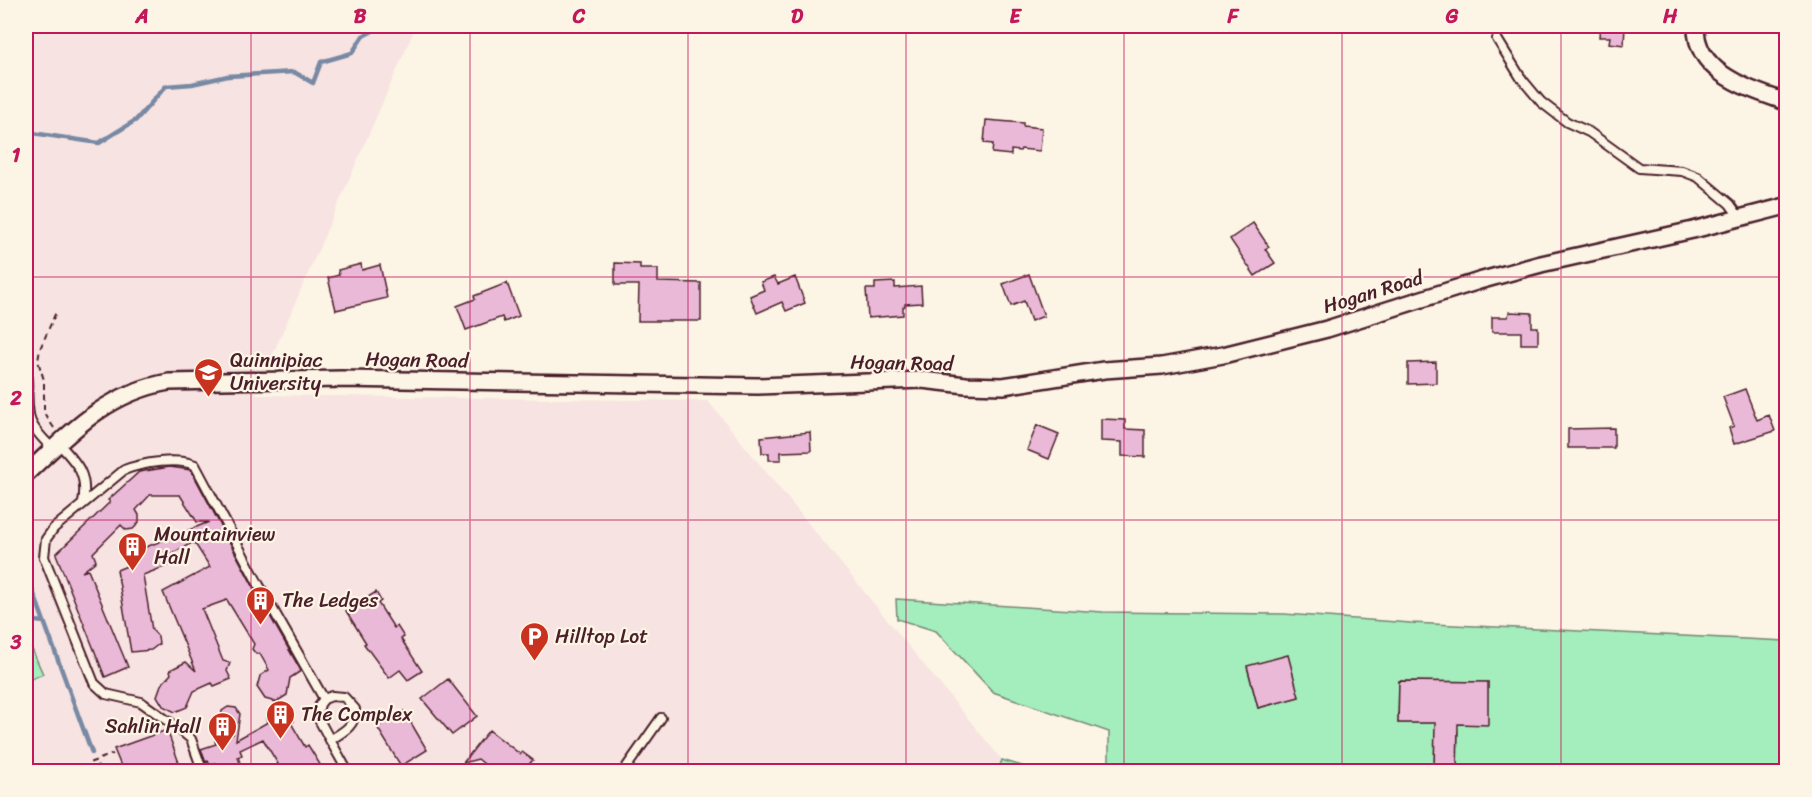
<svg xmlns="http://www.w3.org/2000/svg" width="1812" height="797" viewBox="0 0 1812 797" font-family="Sriracha,sans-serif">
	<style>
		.built { fill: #f7e3e1 }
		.green { fill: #a4edbc; stroke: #778674; stroke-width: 1.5; fill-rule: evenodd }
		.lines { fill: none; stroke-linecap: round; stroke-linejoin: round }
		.stream { stroke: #7889a4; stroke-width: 4.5 }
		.building { fill: #ebb9d8; stroke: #4a1f2b; stroke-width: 1.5 }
		.service-casing { stroke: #4a1f2b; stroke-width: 12 }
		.minor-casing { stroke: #4a1f2b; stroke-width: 20 }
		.path { stroke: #4a1f2b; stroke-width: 2; stroke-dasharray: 6 4.5; stroke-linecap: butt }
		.service { stroke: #fcf5e5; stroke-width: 8 }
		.minor { stroke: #fcf5e5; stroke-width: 15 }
		.grid { fill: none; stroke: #c2185b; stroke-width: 1.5; stroke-opacity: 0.55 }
		.labels { text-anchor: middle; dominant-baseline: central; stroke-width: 4.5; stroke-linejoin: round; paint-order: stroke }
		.street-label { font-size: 20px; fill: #4a1f2b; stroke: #fcf5e5 }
		.poi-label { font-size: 20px; fill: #4a1f2b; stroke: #fcf5e5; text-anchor: start }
		.neatline { fill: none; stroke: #c2185b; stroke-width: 2 }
		.grid-label { font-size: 20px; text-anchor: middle; font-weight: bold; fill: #c2185b }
	</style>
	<rect width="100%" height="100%" fill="#fcf5e5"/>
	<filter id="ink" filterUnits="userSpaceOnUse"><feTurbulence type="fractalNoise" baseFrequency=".0167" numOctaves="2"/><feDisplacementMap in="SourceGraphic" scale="12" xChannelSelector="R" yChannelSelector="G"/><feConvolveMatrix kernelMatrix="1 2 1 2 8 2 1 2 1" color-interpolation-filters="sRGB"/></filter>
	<g filter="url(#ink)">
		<path class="built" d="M26,26H416L255,395L708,401L1011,771H26Z"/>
		<path class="green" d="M896,599L1103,612L1284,614L1411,623L1786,641V771H1457L1458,731L1454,724H1487L1488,682L1399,681L1398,723H1441L1435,731L1434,771H1109V732L993,692L936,631L897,619ZM1287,656L1299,697L1258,708L1247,667Z
			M31,647L43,674L26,681V650Z
			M1002,760L1038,771H998Z"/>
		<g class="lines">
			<path class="stream" d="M26,132L99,143L136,120L166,86L192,84L228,76L294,72L313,83L321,62L352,53L363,36L382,26
				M26,572L92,753
				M26,620L44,622
				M97,767L99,772"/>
		</g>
		<path class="building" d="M1600,26H1625L1624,45L1609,43L1610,37H1599Z
			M986,120L1023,123V126L1042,128L1040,151L1021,149L1020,151L1011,150V155L992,153L993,144L984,143Z
			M1253,223L1269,247L1265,249L1275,263L1255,276L1230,239Z
			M615,263L640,264V269H658V282L701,283V321H638L639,285H615Z
			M361,264L362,270L380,265L387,298L336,310L328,278L339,275L338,270Z
			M1029,274L1044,316L1031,321L1024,301L1011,306L1003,284Z
			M774,277L778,284L795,277L805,303L786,311L782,302L757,313L750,296L764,290L761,282Z
			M895,282V288L921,286L922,303L905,304V306L903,307V315L868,318L866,289H875V283Z
			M507,283L519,316L504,322L502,317L466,330L457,306L475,299L474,296Z
			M1509,312L1532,313V327H1538V344H1521V332H1492V317H1508Z
			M1436,362V383L1408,384V363Z
			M1745,389L1757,420L1769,415L1775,431L1734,444L1729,428L1734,426L1723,397Z
			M1101,419L1125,420V429L1145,430V457L1122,456V442L1101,441Z
			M1037,425L1059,434L1049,459L1027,450Z
			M1614,428V448H1568V429Z
			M810,432L811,451L781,452V460H769V453H762L761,437Z
			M170,467L191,470L254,588L301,671L290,678L287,695L276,702L265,699L257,687L260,676L269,670L260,654H256L252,649L254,644L227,600L202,609L223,661L230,663L227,671L231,679L214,686L212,683L194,691L187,707L175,712L163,706L157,696L161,685L171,674L170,670L186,662L196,671L163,592L210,567L194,542L168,555L172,564L143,575L152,630L158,636L159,644L151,650L131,652L117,570L134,563L131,553L209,522H197L180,495H150L136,510L139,515V522L136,526L133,529L126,530L121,525L93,553L96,561L82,572L88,570L128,667L105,677L56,554L110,502L108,500L139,472Z
			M376,592L381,601L378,603L394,628L397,626L404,637L401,639L422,671L408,680L400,670L389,678L364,644L366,643L346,611Z
			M1288,655L1299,697L1258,708L1247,666Z
			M448,679L477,716L452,735L422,699Z
			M1399,681L1488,682V725L1458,724L1457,771H1434L1435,723H1398Z
			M228,707L236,708L240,714L236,740L268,722L266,719L286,708L294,721L291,723L305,747L308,745L324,771H264L278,764L263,739L240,750L242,755L238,757L243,771H218L215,763L210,765L208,761L206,762L201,749L216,744L215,741L233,734L221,720L222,711Z
			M404,711L427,750L401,766L377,727Z
			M167,730L182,771H123L114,749Z
			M489,730L520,754L522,752L533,760L530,763L540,771H493L478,759L463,763Z"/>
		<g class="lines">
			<defs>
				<path id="service" d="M1497,39L1521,78L1541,102L1567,122L1589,132L1639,168L1682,171L1698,177L1730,204L1740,218
					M26,374L27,378C29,418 23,420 53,449
					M59,444C78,464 88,475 83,503
					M330,740L348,772
					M203,772L191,739L179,729L141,702L106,694L94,683L44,557L46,539L54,528L124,470C142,463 177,457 195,465L259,585L324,699L320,704L317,716L330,740C343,732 356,726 355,709L344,697L332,696L324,699
					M623,772L661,718"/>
				<path id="minor" d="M1696,26C1695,74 1750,89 1786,102
					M26,474C70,433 106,393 169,382L341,379L758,386L922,380L966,385L1003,386L1104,370L1162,366L1223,355L1327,329L1479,281L1541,264L1693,230L1786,206"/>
			</defs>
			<use href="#service" class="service-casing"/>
			<use href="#minor" class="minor-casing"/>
			<path class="path" d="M54,428L44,413V380L38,361L40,349L56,312
				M91,772L89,763L113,754"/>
			<use href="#service" class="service"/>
			<use href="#minor" class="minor"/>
		</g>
	</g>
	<path class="grid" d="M251,26V772M470,26V772M688,26V772M906,26V772M1124,26V772M1342,26V772M1561,26V772M26,277H1786M26,520H1786"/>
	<defs>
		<symbol id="university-pin" viewBox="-11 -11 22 30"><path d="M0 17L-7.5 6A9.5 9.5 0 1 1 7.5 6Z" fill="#c8321e" stroke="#fcf5e5"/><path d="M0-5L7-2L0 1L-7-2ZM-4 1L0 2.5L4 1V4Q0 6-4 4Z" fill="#fff"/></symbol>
		<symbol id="building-pin" viewBox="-11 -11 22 30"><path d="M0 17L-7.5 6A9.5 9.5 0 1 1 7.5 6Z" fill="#c8321e" stroke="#fcf5e5"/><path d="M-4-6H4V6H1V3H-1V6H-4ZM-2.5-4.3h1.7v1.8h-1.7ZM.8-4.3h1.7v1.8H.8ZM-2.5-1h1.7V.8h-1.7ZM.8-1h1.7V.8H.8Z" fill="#fff"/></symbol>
		<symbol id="parking-pin" viewBox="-11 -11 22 30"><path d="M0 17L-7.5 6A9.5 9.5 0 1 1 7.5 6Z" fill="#c8321e" stroke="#fcf5e5"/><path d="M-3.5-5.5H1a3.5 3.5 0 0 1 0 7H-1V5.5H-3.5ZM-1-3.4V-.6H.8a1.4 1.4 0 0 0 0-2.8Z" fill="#fff"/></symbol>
	</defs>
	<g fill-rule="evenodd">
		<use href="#university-pin" x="192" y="356" width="33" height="45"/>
		<use href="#building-pin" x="116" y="530" width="33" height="45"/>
		<use href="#building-pin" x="244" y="584" width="33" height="45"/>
		<use href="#parking-pin" x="518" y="620" width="33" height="45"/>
		<use href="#building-pin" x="264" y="698" width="33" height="45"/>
		<use href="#building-pin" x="206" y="710" width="33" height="45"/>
	</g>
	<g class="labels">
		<g class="street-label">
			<text transform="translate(1373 292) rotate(-17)">Hogan Road</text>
			<text transform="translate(417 360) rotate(1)">Hogan Road</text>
			<text transform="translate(902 363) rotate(1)">Hogan Road</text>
		</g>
		<g class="poi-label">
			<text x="230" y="360">Quinnipiac<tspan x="230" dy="23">University</tspan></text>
			<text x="154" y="534">Mountainview<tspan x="154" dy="23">Hall</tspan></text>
			<text x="282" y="600">The Ledges</text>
			<text x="555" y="636">Hilltop Lot</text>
			<text x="301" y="714">The Complex</text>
			<text x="201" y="726" text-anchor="end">Sahlin Hall</text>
		</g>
	</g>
	<rect width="1812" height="797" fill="none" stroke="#fcf5e5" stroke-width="66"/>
	<rect x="33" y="33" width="1746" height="731" class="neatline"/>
	<g class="grid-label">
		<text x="142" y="23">A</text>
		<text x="360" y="23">B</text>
		<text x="579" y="23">C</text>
		<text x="797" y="23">D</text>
		<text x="1015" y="23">E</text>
		<text x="1233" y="23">F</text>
		<text x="1452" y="23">G</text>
		<text x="1670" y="23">H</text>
		<text x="16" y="162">1</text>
		<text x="16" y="405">2</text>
		<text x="16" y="649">3</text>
	</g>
</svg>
